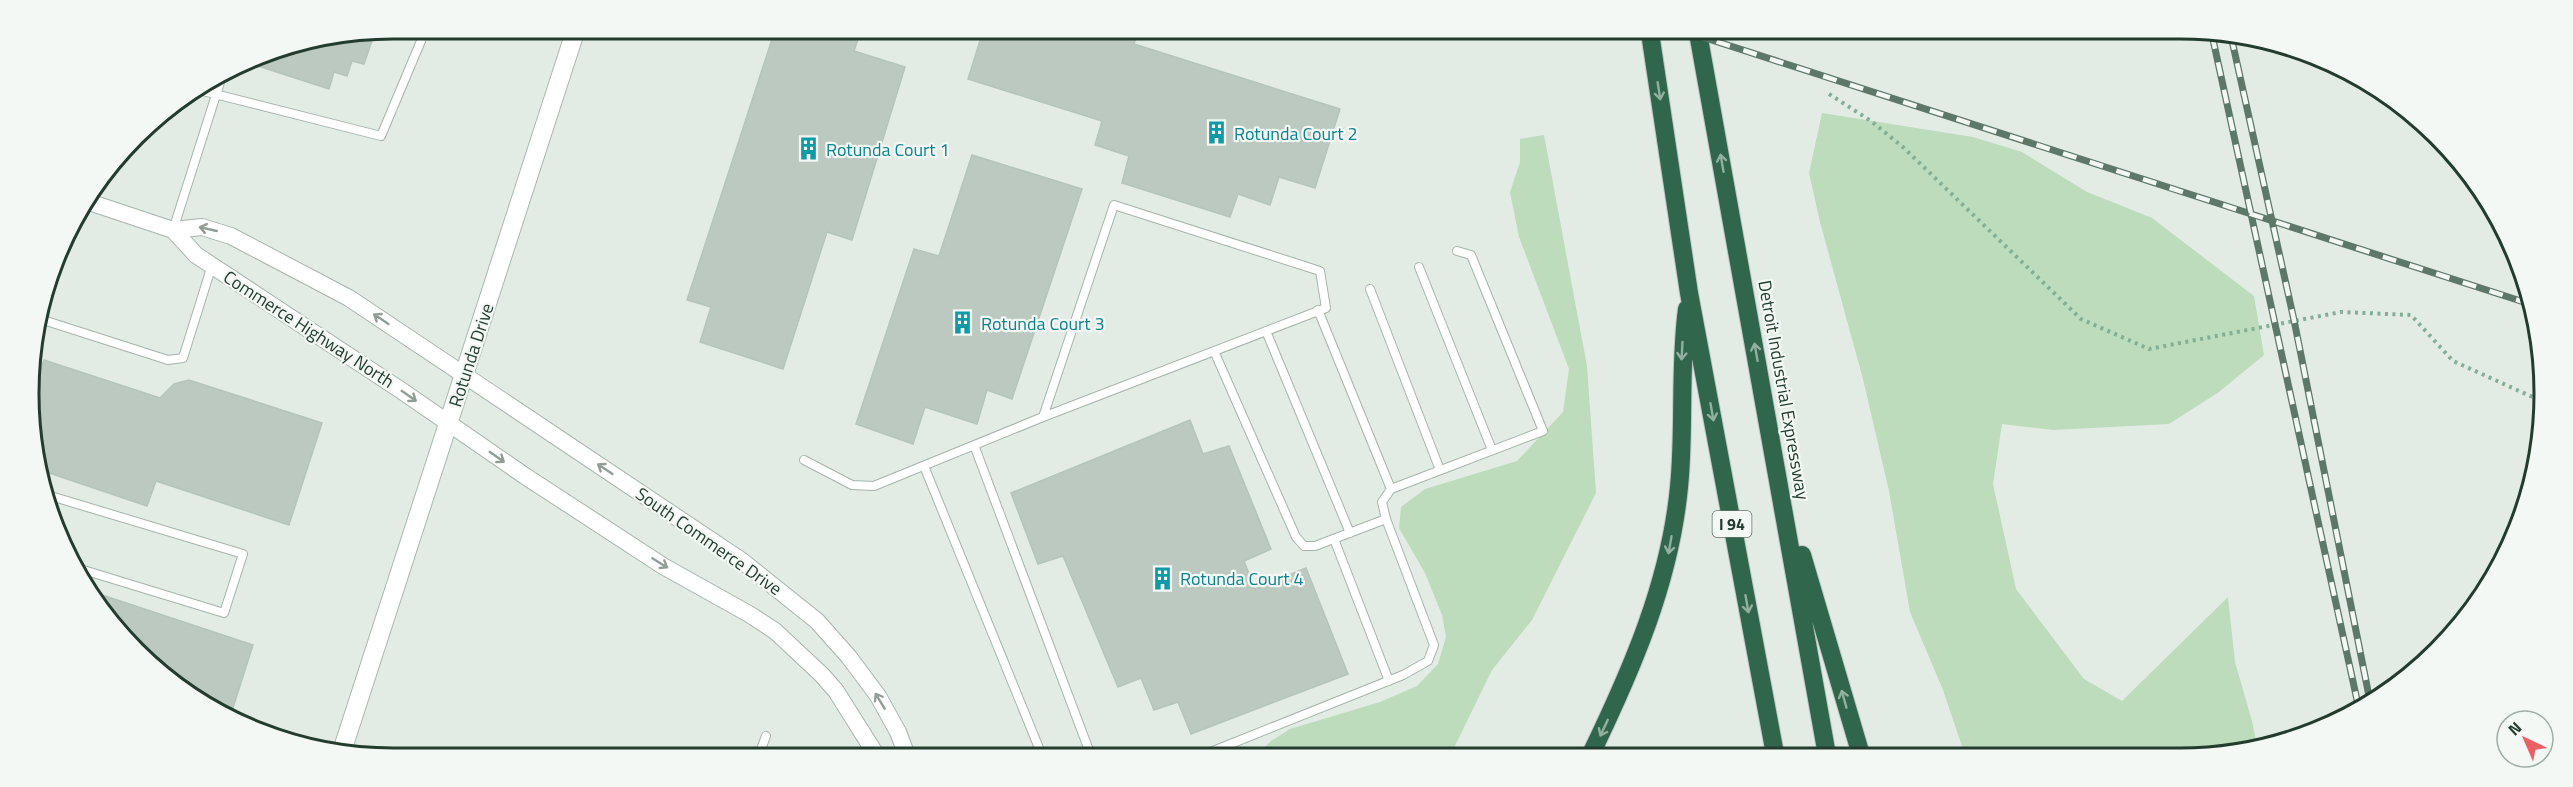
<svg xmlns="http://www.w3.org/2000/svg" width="2573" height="787" viewBox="0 0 2573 787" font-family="'Titillium Web',sans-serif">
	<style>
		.green { fill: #bcdcbc }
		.building { fill: #bbc9c0; stroke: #b5c5ba; stroke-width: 1.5 }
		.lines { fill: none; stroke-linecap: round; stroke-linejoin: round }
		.lane-casing { stroke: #a5b4aa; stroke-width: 10 }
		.street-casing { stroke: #a5b4aa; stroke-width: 18 }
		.secondary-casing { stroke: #a4baad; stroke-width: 20 }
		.highway-casing { stroke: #c1c8c4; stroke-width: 20 }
		.path { stroke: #84ae95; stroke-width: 4; stroke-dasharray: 3 4.5; stroke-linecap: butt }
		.lane { stroke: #fff; stroke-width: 8 }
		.street { stroke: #fff; stroke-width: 16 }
		.secondary { stroke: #fff; stroke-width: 18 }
		.highway { stroke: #30674c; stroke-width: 18 }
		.rail-casing { stroke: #5d7869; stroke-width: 7 }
		.rail { stroke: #f3f8f4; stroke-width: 4.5; stroke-dasharray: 14; stroke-linecap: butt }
		.oneway { stroke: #92b0a0 }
		.oneway2 { stroke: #919e96 }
		.labels { text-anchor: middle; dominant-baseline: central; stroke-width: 4.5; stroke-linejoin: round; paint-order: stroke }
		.shield { fill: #f3f8f4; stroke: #617469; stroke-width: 1.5 }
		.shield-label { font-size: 16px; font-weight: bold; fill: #233c2e }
		.culture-label { font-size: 18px; fill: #0d838f; stroke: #f3f8f4; text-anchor: start }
		.street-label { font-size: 18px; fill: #233c2e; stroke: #f3f8f4 }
		.rim { fill: none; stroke: #233c2e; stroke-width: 3 }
	</style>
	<rect width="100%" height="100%" fill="#e2ece5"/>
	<path class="green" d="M1822,113L1973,137L2022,152L2087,192L2152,218L2254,296L2264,355L2219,392L2169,424L2053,430L2002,424L1993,484L2016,589L2084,679L2122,701L2228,597L2235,662L2252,721L2257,746L2227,755H1965L1943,690L1910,612L1889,491L1863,379L1820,222L1809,173Z
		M1544,135L1587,366L1596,493L1532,620L1492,670L1451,754L1259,753L1271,741L1290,729L1380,702L1417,686L1438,664L1446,637L1442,615L1425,573L1399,528L1401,507L1425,489L1517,461L1563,412L1569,369L1519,237L1510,192L1520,162V139Z"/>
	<path class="building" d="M775,30H861L854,51L905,67L852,240L827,232L783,369L700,342L711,307L687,300Z
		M983,31H1138L1134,44L1340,109L1315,188L1279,177L1270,205L1238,194L1230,217L1122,183L1129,156L1095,145L1102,121L968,79Z
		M375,32L364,64L352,61L347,76L334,72L329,89L246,62L254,56Z
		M972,155L1082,189L1012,399L987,390L977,424L925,407L913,444L856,424L914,249L939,256Z
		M44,360L160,398L174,384L189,380L322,423L289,525L156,481L147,506L40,470L34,390Z
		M1190,420L1203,454L1229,446L1271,549L1244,561L1255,589L1306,568L1348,674L1191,734L1178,702L1154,710L1141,678L1118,687L1063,556L1038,564L1011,493Z
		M87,590L253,645L231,714L190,697L90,597Z"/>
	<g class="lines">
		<defs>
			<path id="lane" d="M199,90L381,136L426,29
				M173,230L222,76
				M1419,267L1492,450
				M1370,289L1440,470
				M1318,310L1391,489
				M40,319L168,360L183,358L212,265
				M1266,331L1350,533
				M1214,351L1296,537L1304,546H1315L1386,519
				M974,445L1090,753
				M804,460L852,485L874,486L1043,417L1114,205L1320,271L1326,308L1043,417
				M924,466L1041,753
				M44,494L243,554L224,613L77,568
				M1334,539L1389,681
				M760,752L766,736
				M1208,753L1403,675L1428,661L1434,645L1386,519L1382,502L1391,489L1543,431L1471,255L1457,251"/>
			<path id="street" d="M89,202L173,230L202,227L231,236L349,298L742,561L817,621L849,657L878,696L898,732L906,753
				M173,230L196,255L402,391L525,476L663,566L749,614L775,631L822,675L836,691L875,753"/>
			<path id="secondary" d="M342,751L576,29"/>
			<path id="highway" d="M1650,33L1689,293L1775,754
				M1698,33L1827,755
				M1802,555L1861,755
				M1591,754C1632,669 1670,582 1679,487C1685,428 1679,368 1687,309"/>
		</defs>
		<use href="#lane" class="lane-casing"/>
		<use href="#street" class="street-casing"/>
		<use href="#secondary" class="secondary-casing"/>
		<use href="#highway" class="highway-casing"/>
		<path class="path" d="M1829,94L1871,121L1904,148L2081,319L2149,349L2341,312L2411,315L2453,361L2537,399"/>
		<use href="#lane" class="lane"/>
		<use href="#street" class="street"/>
		<use href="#secondary" class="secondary"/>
		<use href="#highway" class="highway"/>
		<defs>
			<path id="rail" d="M1690,33L2530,304
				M2212,35L2359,709
				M2231,36L2294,320L2370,701"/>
		</defs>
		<use href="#rail" class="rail-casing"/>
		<use href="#rail" class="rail"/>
	</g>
	<defs><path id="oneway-shaft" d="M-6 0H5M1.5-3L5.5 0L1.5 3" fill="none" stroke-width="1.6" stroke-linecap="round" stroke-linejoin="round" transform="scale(1.5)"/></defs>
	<g class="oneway">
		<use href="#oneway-shaft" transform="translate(1659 91) rotate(81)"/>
		<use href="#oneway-shaft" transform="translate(1722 163) rotate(-100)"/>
		<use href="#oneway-shaft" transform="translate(1682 351) rotate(93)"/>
		<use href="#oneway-shaft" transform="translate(1756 352) rotate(-100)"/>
		<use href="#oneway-shaft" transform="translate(1712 412) rotate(80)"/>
		<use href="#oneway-shaft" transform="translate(1670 545) rotate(100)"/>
		<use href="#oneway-shaft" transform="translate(1747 604) rotate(80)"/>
		<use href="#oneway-shaft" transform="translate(1844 699) rotate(-106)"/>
		<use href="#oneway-shaft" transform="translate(1604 728) rotate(115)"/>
	</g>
	<g class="oneway2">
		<use href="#oneway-shaft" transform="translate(208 229) rotate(-167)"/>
		<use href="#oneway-shaft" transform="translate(381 319) rotate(-146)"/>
		<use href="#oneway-shaft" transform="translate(409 396) rotate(35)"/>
		<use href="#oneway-shaft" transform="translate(497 457) rotate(35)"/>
		<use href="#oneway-shaft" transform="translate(605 469) rotate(-146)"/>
		<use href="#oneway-shaft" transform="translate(660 563) rotate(32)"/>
		<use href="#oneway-shaft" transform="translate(880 701) rotate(-121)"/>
	</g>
	<defs>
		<symbol id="building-bare" viewBox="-9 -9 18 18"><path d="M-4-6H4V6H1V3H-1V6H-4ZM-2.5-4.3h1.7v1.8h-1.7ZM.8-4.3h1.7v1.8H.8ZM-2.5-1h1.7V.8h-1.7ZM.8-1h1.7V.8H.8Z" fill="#0f9aa8" stroke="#f3f8f4" stroke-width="2.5" paint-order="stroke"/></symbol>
	</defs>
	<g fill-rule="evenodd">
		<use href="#building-bare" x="1200" y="116" width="33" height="33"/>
		<use href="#building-bare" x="792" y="132" width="33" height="33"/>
		<use href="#building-bare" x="946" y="306" width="33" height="33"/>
		<use href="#building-bare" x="1146" y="562" width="33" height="33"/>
	</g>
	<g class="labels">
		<rect class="shield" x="1712.5" y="511" width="39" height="26" rx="4.5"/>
		<g class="shield-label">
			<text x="1732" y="524">I 94</text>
		</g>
		<g class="culture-label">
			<text x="1234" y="133">Rotunda Court 2</text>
			<text x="826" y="149">Rotunda Court 1</text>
			<text x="981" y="323">Rotunda Court 3</text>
			<text x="1180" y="578">Rotunda Court 4</text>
		</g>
		<g class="street-label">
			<text transform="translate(309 329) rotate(33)">Commerce Highway North</text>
			<text transform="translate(471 355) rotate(-72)">Rotunda Drive</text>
			<text transform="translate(1784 390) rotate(80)">Detroit Industrial Expressway</text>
			<text transform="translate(709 541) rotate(35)">South Commerce Drive</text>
		</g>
	</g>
	<path d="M0 0H2573V787H0ZM393 39H2180A354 354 0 0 1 2534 393V394A354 354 0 0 1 2180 748H393A354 354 0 0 1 39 394V393A354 354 0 0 1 393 39Z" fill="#f3f8f4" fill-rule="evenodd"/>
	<path class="rim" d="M393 39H2180A354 354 0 0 1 2534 393V394A354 354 0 0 1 2180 748H393A354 354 0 0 1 39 394V393A354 354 0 0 1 393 39Z"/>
	<g transform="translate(2525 739) rotate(316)"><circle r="28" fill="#f3f8f4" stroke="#a0ada5" stroke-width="1.5"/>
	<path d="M0-4.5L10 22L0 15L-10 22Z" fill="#ec6065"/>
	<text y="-9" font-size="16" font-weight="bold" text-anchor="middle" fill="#233c2e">N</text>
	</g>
</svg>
